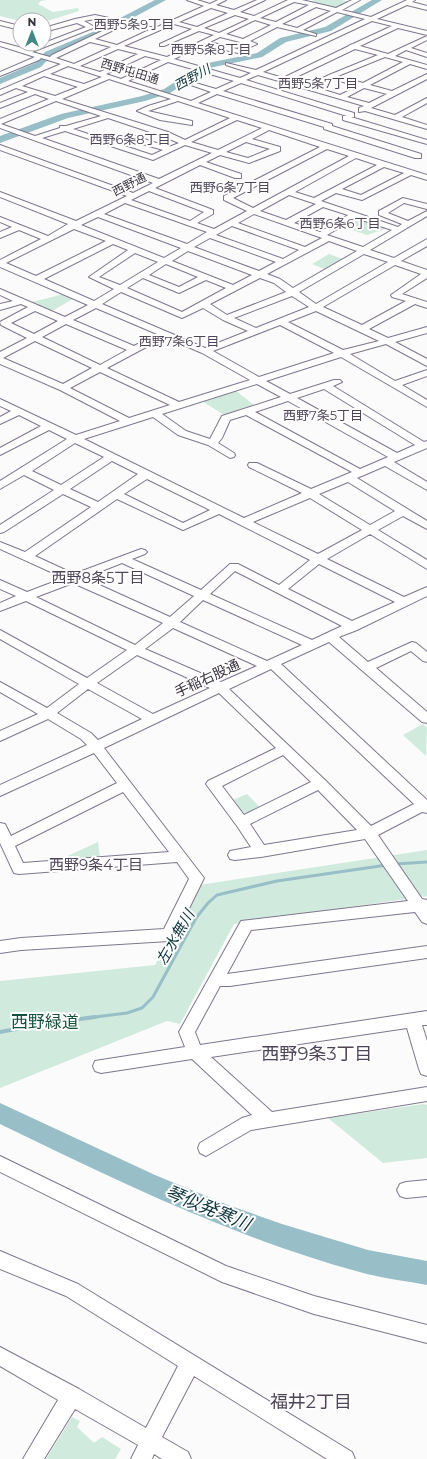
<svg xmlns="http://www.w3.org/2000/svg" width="427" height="1459" viewBox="0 0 427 1459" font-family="Montserrat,'Noto Sans JP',sans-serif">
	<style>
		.green { fill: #d0ebde }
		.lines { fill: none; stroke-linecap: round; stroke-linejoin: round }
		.stream-far1 { stroke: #98bec7; stroke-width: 3 }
		.stream { stroke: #98bec7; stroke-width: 4 }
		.river { fill: #98bec7; fill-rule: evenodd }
		.minor-casing { stroke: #7f768c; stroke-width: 2 }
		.minor { fill: #fff; fill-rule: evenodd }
		.labels { text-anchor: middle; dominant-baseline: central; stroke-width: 4; stroke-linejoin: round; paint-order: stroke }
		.far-street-label { font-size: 12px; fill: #39343e; stroke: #fff }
		.far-neighbourhood-label { font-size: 13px; fill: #4e4559; stroke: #fff }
		.far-water-label { font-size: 13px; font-style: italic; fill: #10363d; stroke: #fff }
		.street-label { font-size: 14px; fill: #39343e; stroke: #fff }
		.neighbourhood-label { font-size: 15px; fill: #4e4559; stroke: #fff }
		.water-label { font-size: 15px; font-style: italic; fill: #10363d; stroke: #fff }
		.near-park-label { font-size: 17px; fill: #13513b; stroke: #fff }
		.near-neighbourhood-label { font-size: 18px; fill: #4e4559; stroke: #fff }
		.near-water-label { font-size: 18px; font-style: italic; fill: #10363d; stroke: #fff }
	</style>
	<rect width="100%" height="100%" fill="#fbfbfb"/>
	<path class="green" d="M0,0H47L41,1L38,4L53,12L78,8L79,11L44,22V20H20V21L0,16Z
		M314,0H342L350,2L338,8H335L310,2Z
		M355,218L388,228L367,235L340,226Z
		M329,254L343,259L327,270L312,264Z
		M64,294L73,299L52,311L32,302Z
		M235,390L254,405L224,415L202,401Z
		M423,724L427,728L426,756L403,735Z
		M247,794L260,807L247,813L242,812L233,800Z
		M98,842L100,858L61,862L63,858Z
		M427,850V896L234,924L180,1024L167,1021L0,1088V981L155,965L199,885Z
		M423,1104L427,1105V1158L383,1163L328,1118Z
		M72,1417L80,1421L77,1427L94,1443L102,1437L121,1449L115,1459H46Z"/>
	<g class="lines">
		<path class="stream-far1" d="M395,864L427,862
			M87,1018L127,1013L142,1008L153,997L196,918L208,903L217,895L277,881L387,865"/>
		<path class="stream" d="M0,1032L41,1024L95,1017"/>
		<path class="river" d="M155,0H166L101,35L51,56L41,67L0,84V78L35,63L45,52L95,31Z
			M372,0H382L331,31L286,42L262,57L209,68L170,93L145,101L68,118L0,143V136L61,114L142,96L164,89L203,64L257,53L280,38L325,27Z
			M0,1103L155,1175L228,1205L282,1224L368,1250L427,1261V1285C407,1281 387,1279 367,1274C239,1240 119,1182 0,1124Z"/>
		<defs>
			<path id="minor" d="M187,0H197L210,4L218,0H226L216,5L234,10L257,0H265L240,12L254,16L288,0H302L336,8L352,0H360L342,10L371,17L407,0H415L412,2L427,6V10L407,5L377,19L427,31V35L398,28L360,46L388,54L427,36V40L411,48L427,53V57L406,50L395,56L427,65V69L410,64L370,85L392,91L427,74V79L371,108L395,115L427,98V103L402,117L427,125V129L365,111L359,112V108L364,106L258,75L246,80L354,113V117H351L427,140V144L343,120V116H347L241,83L223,91L332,124V126L421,154V158H415L324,129V127L217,94L198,103L427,175V180L411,175L362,200L336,193L321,201L398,227L402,224L379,215V211L403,198L427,204V209L404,203L388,213L408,221L427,211V216L370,250L394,258L427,239V246L401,261L427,270V278L402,294L427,302V308L415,304L369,329L388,338L427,327V333L395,342L427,359V366L386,344L350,354L395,381L427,370V376L402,385L427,400V407L341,357L266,381L290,394L334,380H340L342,382L333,386L424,442L427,441V448L394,462L427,482V490L385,466L357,478L427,521V529L403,516L378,530L427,560V569L370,534L327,559L404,597L427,587V596L357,630L339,637L368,662L412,642L416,643L427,652V662L423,661L411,651L376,668L427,712V723L422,722L329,642L281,664L427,800V813L422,812L378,835L422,899L427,900V924L422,922L415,912L251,930L227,974L427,946V958L230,986H220L195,1032L200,1045L427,1011V1025H422L427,1041V1076L421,1074L419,1069L407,1028L211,1057L272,1112L427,1087V1101L251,1130L206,1156L200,1153L198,1148L200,1143L242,1118L252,1115L192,1059L101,1073L95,1071L93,1066L95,1061L185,1047L179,1032L241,921L408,901L365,839L261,857L235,860L230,859L228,855L230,851L251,847L237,826L206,784L208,781L276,748L219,693L104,748L204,878L174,939L169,941L21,950L0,953V941L21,938L164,929L189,879L177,862L19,874L14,873L0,843V823L5,824L11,836L117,783L94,753L0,796V785L87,745L81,739L48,719L0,741V731L38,714L0,692V682L47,708L79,684L0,639V630L87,678L127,650L26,601L0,611V603L16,596L0,589V580L27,592L64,578L0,549V542L25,552L91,507L63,494L4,532L0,533V525L54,490L24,475L0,489V481L67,439L49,430L0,455V448L41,426L19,415L0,424V417L11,411L0,406V399L76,435L120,421L60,390L0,364V352L27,338L1,325L0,322L28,307L21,304L0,310V304L13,301L0,295V289L65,317L88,305L0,267V260L41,239L19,230L0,238V232L12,227L0,222V217L48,236L68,224L0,197V192L76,221L127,196L0,150V145L133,193L153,183L0,128V119L49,99L35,94L0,108V103L28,92L16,88L0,95V90L61,64L41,58L39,60L0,76V72L35,57L0,46V42L26,49L44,44V43L86,27L77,23L44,32V28L75,19L95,15L123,21L126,20L129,22L155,28L204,6ZM294,2L309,5L276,22L260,18ZM316,7L331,11L297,28L282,24ZM211,8L228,13L197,27L179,22ZM337,12L365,19L256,70L226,63V65L251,73L240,78L174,59L204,45L238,53L257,44L250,41L277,27L316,36V34L303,30ZM235,15L249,19L219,33L204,28ZM95,19L117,24L52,55L50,57L32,52L93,28V26L84,21ZM255,20L271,25L243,39L226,34ZM372,21L392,26L353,44L350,45L349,46L283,78L263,72ZM174,24L192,29L160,44V46H164L199,31L214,35L167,57L124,46ZM124,25L149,30L117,45L95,39ZM220,37L248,44L237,49L210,42ZM90,42L111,47L74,64L56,58ZM118,49L138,54L100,72L80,66ZM355,49L378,55L329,75L308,85L290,80ZM145,56L161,60L121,79L106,74ZM385,57L403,62L363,83L338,76ZM168,62L234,81L216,89L192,82H188V84L211,92L191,101L128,81ZM68,66L102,77L84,84L50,74ZM44,76L78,87L55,96L22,86ZM109,79L171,99L148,106L137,111L160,120L192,125V121L148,111L178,101L230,118L185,140L168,132L62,99ZM332,79L358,86L340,95L315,87ZM364,88L387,94L369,103L347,97ZM56,101L101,116L66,126H60V128L35,136L1,124ZM108,118L162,136L179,143L169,147L135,136H129V140L163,150L152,155L73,129ZM237,120L262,128L218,150L191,142ZM269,130L320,147L224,196V200L247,211L214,229L197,223L213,214V210L155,188L200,165L235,178H241V174L206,162L220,155L249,163L280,151V147L252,139ZM65,131L153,160L185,145L212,153L159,179L42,138ZM246,142L270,149L248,158L226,152ZM327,149L349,156L253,208L233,198ZM356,158L377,165L314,198L295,192ZM384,167L404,173L361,195L342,189ZM149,191L204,212L190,221L131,200ZM289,195L316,204L286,220L260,211ZM125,203L207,232L187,244L104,214ZM323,207L348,215L320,232L294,223ZM254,214L322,238L305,247L238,223ZM98,217L181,248L164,258L81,225ZM356,218L392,230L363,247L327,235ZM232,226L299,250L283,259L216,235ZM74,229L106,241L36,276L6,263ZM210,238L276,262L259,271L194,247ZM329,241L357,251L293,288L280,279L267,274ZM113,244L128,250L89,277L114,289L94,301L44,279ZM188,251L252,275L233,285L172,261ZM135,253L158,262L120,285L99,277ZM364,254L388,262L316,304L299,292ZM166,264L198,277L179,287L149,275ZM395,265L421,274L391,295L392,297L406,301L362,325L323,307ZM143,278L179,293L206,280L226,288L182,312L127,288ZM260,278L274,283L286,292L227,315L210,304ZM121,292L182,318L203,308L223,320L248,331L205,348L102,304ZM292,296L309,307L256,328L234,318ZM96,308L157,334L134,346L73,320ZM35,311L58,321L34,334L11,323ZM316,311L379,341L343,350L288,322ZM66,324L127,350L100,365L42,337ZM280,325L334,353L259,377L213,351ZM165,337L202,353L250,380L179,402L107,368ZM35,341L92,368L63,384L3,358ZM100,372L170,405L129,418L70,388ZM257,384L281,397L222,416L210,439L186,431L162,414ZM324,389L415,445L397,453L297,398ZM288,401L388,457L360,469L255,412ZM246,415L352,472L311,489L257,463H249L248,465L249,467L302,493L244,518L84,439L153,417L178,435L208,445L230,458L234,457L235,455L234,453L218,443L222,438L230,420ZM75,443L104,457L61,485L32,471ZM112,461L138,474L98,502L70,489ZM147,479L210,510L183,523L124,494ZM348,482L395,511L370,525L319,494ZM310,498L362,530L318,554L253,522ZM117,499L183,530L219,514L310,560L279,585L238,564H230L201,590L132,559L145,554L147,552L145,550L141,549L74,574L35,556ZM122,563L194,596L170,617L84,578ZM319,564L395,602L352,621L288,589ZM235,571L342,626L312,640L210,594ZM73,583L163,623L135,645L36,597ZM203,600L302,645L267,661L180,622ZM173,628L257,666L221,682L145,649ZM137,655L210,688L153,714L97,683ZM271,669L414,804L371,826L325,780L229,689ZM88,689L142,719L98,740L91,733L57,713ZM283,755L311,782L244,815L222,786ZM318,790L357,830L264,845L250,824ZM123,792L169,852L23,863L15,846Z
				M0,21L20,26V30L0,25Z
				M0,1156L226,1266L314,1296L427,1325V1343L314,1314L222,1282L0,1172Z
				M427,1180V1196L406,1198L400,1196L397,1190L400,1184L406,1182Z
				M0,1251L78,1284L352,1452L355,1459H327L194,1376L162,1437L188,1452L191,1459H162L154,1454L152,1459H131L138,1445L75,1409L44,1459H23L58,1400L0,1366V1347L79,1389L146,1428L178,1366L66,1296L0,1269Z"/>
		</defs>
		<use href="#minor" class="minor-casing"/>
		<use href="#minor" class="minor"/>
	</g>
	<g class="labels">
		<g class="far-street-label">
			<text transform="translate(130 71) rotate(17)">西野屯田通</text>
			<text transform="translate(129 184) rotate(-27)">西野通</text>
		</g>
		<g class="far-neighbourhood-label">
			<text x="134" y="24">西野5条9丁目</text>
			<text x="211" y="49">西野5条8丁目</text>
			<text x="318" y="83">西野5条7丁目</text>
			<text x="130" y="139">西野6条8丁目</text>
			<text x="230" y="187">西野6条7丁目</text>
			<text x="340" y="223">西野6条6丁目</text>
			<text x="179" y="341">西野7条6丁目</text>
			<text x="323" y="415">西野7条5丁目</text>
		</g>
		<g class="far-water-label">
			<text transform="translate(192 77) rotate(-29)">西野川</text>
		</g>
		<g class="street-label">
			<text transform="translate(207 678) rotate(-25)">手稲右股通</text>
		</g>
		<g class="neighbourhood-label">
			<text x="98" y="577">西野8条5丁目</text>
			<text x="96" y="864">西野9条4丁目</text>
		</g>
		<g class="water-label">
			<text transform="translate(175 937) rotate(-60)">左水無川</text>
		</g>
		<g class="near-park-label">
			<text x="45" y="1022">西野緑道</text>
		</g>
		<g class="near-neighbourhood-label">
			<text x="317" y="1054">西野9条3丁目</text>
			<text x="311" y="1402">福井2丁目</text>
		</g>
		<g class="near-water-label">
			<text transform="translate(208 1208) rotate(22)">琴似発寒川</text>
		</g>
	</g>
	<g transform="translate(32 32)"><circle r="19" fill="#ffffff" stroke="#b0aeb2"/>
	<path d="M0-3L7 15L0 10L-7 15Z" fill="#418881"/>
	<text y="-6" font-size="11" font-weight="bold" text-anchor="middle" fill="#39343e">N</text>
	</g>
</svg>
